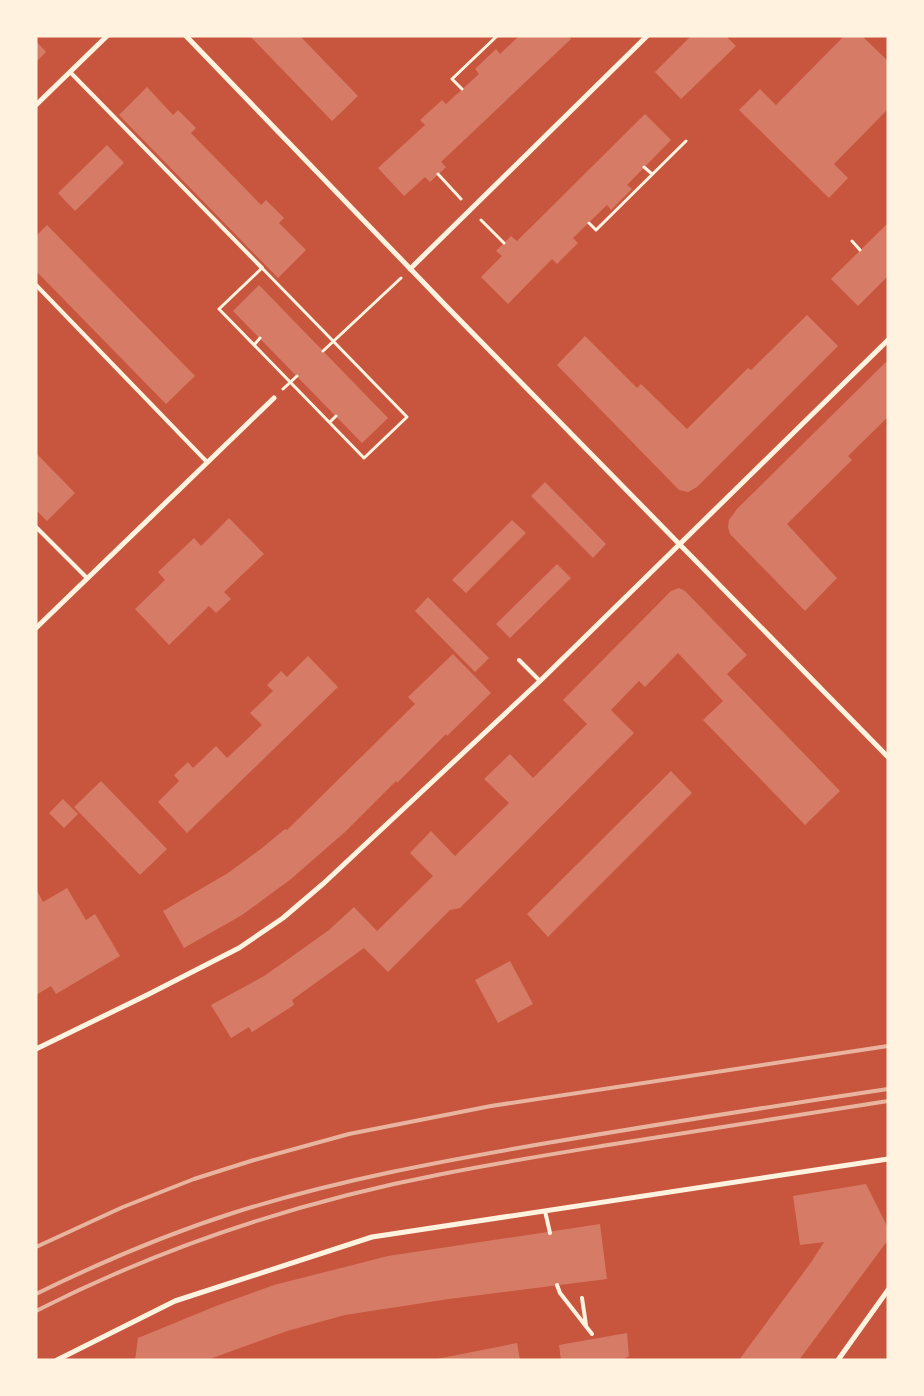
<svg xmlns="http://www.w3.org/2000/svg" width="924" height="1396" viewBox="0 0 924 1396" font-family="Poppins,sans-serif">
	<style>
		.building { fill: #d67c66 }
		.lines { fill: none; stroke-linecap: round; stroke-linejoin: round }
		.path { stroke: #fff3e0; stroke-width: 3 }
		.service { stroke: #fff3e0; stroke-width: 4 }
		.minor { stroke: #fff3e0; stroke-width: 5 }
		.rail { stroke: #e9b49f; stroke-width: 4 }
	</style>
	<rect width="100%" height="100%" fill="#c8553d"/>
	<path class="building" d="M250,36H300L358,96L332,121Z
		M519,36H569L571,39L441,162L446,167L430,182L425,177L404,196L378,168L425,125L420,120L442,100L446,104L479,74L475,69L496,49L500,54Z
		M691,36H726L736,46L681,99L655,72Z
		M844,36H862L888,61V109L834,164L848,178L829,198L739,110L760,89L776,105Z
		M36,41L46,52L36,62Z
		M147,87L173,115L178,110L196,128L191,133L261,205L266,200L284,218L279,223L306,250L278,278L119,115Z
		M645,114L671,140L627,185L632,189L611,210L607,205L573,238L578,243L557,264L552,259L508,304L481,277L502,256L496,251L511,236L517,241Z
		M107,145L124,163L75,211L58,193Z
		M888,223V276L858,306L831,279Z
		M47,225L195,376L166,404L36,271V236Z
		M259,285L388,418L362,443L233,311Z
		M807,315L838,346L697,487L688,492L679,490L557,365L585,336L637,388L641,384L687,429L748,368L751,370Z
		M888,360V417L848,456L852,460L787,524L837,578L805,611L730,534L728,527L729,520L737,509Z
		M36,453L75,493L47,521L36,510Z
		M545,482L606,544L593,558L531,496Z
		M229,518L264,554L224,592L231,599L216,613L209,606L169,645L135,609L165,580L158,572L194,538L201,546Z
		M512,520L526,533L466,593L452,580Z
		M557,564L571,578L510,638L496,624Z
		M679,588L685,591L747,655L727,674L840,791L805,825L703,720L723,701L678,653L645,687L639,681L611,710L634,733L460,908L450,910L388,972L364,948L292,1000L294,1005L252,1032L249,1027L231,1038L211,1005L264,976L287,960L329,930L354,907L377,931L433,876L410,853L431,831L455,856L509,803L484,779L510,754L533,778L587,724L563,700L671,591Z
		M428,597L489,658L475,672L415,611Z
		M453,654L491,693L447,736L446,734L397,783L396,781L345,832L291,879L242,915L184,948L163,911L228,873L262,848L285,829L287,830L415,704L408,697Z
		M308,656L338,687L187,833L158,802L179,781L174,775L188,762L193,768L216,746L227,758L262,725L250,713L273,691L267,685L281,671L287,677Z
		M671,771L692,793L548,937L527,914Z
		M101,781L167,849L140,875L74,807Z
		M63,799L78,814L64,828L49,813Z
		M67,888L86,920L95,914L120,956L56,994L51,986L36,995V889L43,902Z
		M510,961L533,1004L498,1023L475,980Z
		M866,1184L888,1228V1240L799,1360H739L812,1261L824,1242L800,1245L793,1196Z
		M600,1224L607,1279L449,1299L345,1315L287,1331L207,1360H135L138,1338L216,1306L274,1285L388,1256Z
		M627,1333L629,1356L622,1360H561L559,1345Z
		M517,1343L520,1360H437V1359Z"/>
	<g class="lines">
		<path class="path" d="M462,89L452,79L497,36
			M644,167L652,174
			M438,174L461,199
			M481,220L504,243
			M589,223L596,230L686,141
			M852,241L860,250
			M262,268L407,417L364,458L219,309Z
			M254,345L260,338
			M323,351L401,278
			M283,389L297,376
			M330,422L336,416"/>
		<path class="service" d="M70,72L262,268
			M36,285L207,462
			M36,527L87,578
			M519,660L540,681
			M545,1211L550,1233
			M557,1285L560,1293L592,1334
			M582,1298L586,1325"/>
		<path class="minor" d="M186,36L449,309L888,757
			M36,105L107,36
			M410,269L647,36
			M36,628L274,398
			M36,1049L149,994L239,948L283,918L324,883L540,681L888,340
			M57,1360L175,1301L372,1237L888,1159
			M838,1360L888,1290"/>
		<path class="rail" d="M36,1247L123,1207L194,1179L254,1160L349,1134L491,1106L888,1046
			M36,1294C101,1262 167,1234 236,1212C338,1180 442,1161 547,1143C660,1124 774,1106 888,1089
			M36,1311C164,1246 302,1201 442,1174C497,1163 553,1154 608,1145C701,1130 794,1115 888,1101"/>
	</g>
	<rect width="924" height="1396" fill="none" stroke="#fff3e0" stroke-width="75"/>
</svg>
